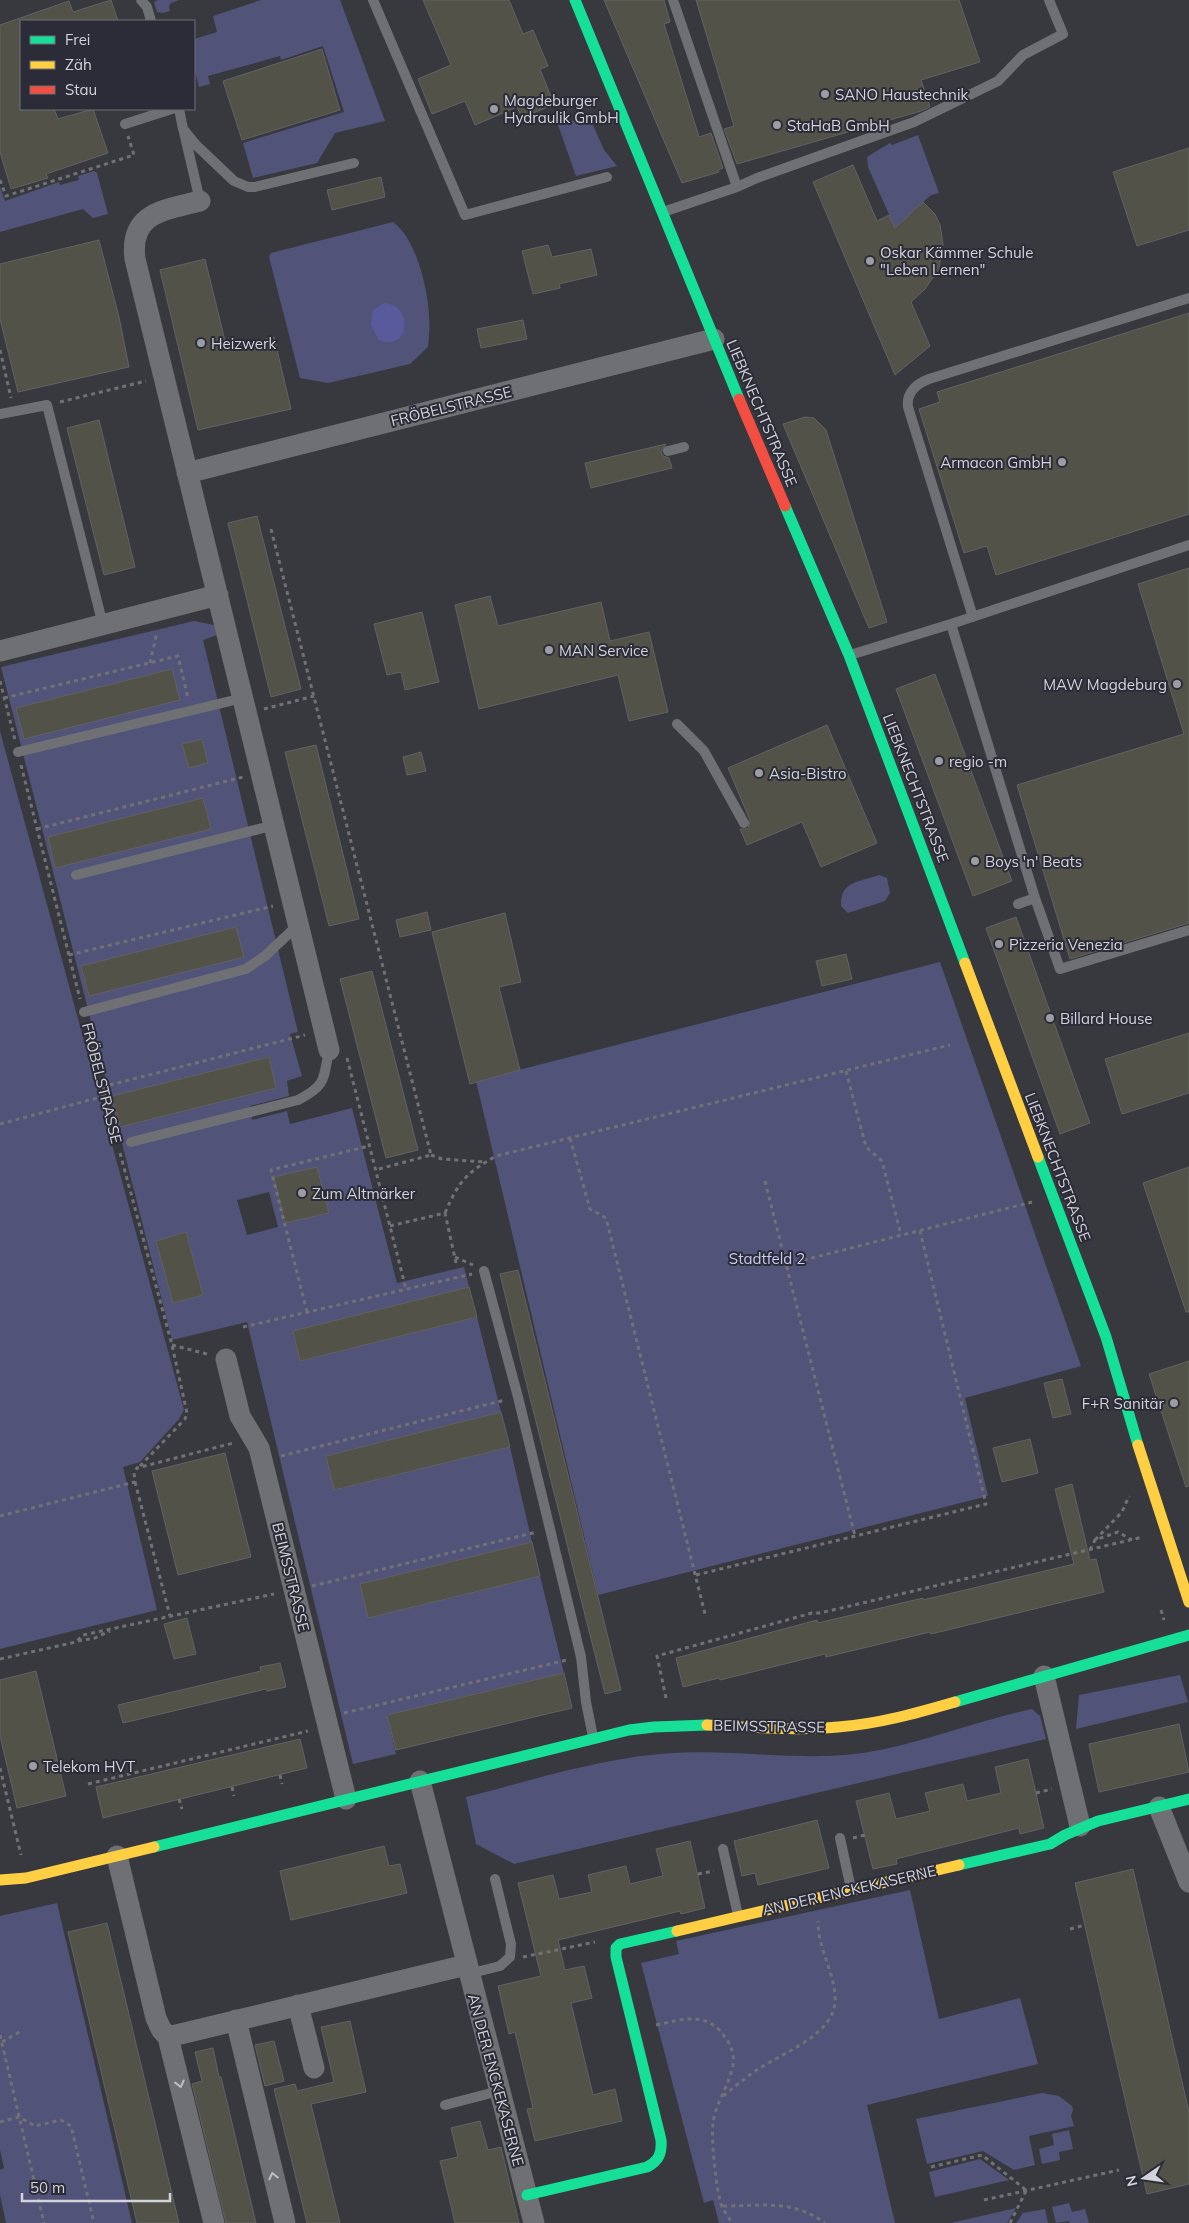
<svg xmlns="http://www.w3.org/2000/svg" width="1189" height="2223" viewBox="0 0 1189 2223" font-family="Mulish,sans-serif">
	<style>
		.green { fill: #515379; fill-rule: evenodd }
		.water { fill: #595a9c }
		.building { fill: #525248; stroke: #626263 }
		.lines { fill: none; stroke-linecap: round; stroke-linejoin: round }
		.path { stroke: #717175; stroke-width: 3; stroke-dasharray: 4 4; stroke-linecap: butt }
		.lane { stroke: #6f7073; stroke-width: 10 }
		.street { stroke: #6f7073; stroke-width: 21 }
		.fast { stroke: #16e098; stroke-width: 11 }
		.slow { stroke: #ffcf43; stroke-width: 11 }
		.jam { stroke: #f24e42; stroke-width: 11 }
		.oneway { stroke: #bebfc5 }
		.poi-dot { fill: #9c9da4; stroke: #2b2c37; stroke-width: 2 }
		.labels { text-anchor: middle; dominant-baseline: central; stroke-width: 4; stroke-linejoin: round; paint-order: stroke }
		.poi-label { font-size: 15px; fill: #d2d3da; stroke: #2b2c37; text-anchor: start }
		.street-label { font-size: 15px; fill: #d2d3da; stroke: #2b2c37 }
		.park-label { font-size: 15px; fill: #c7cbf4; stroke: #2b2c37 }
	</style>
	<rect width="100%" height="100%" fill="#38393f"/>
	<path class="green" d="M158,0H179L171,3L169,6L170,11L163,13L157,12L154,2Z
		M261,0H340L385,121L335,133L317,163L253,178L243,143L344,112L323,46L281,60L280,56L208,76L210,84L199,87L194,67V39L217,32L213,16Z
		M589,116L604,150L617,166L576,176L558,125Z
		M918,135L939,193L931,195L895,228L868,167L867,157L890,143L892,145Z
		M94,171L97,173L108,214L93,218L83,209L0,232V187L5,201L59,182L60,185L79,180L78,176Z
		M393,222C416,238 428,289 429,316C430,326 429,337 428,347L410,364L328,383L300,378L269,257L271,253Z
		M194,621L214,625L217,635L203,640L298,1032L290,1034L302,1076L287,1081L289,1096L250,1106L252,1120L287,1111L290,1124L352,1108L397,1283L464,1267L469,1287L293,1331L300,1361L477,1317L501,1412L326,1456L335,1490L510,1447L532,1542L360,1584L368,1618L540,1576L564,1673L387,1715L396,1754L353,1764L247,1322L172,1340L1,667ZM203,798L211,829L55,868L48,837ZM236,927L89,996L81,966ZM269,1057L276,1088L121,1127L113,1096ZM274,1177L328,1212L285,1223ZM269,1192L278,1227L247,1235L237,1200ZM186,1232L203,1295L173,1303L156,1241Z
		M0,731L184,1410L179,1419L140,1462L123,1467L157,1610L0,1649Z
		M879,875L887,878L890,893L885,901L848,913L841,906C840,881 859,882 879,875Z
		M940,962L1081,1366L965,1398L988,1496L598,1595L476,1081Z
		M1180,1675L1188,1702L1076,1729L1079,1695Z
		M1032,1709L1040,1716L1046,1739L514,1864L476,1844L466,1797C534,1780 603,1757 673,1753C736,1749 800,1762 863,1753C920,1744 975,1721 1032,1709Z
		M910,1890L939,2019L1020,1998L1038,2064L867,2105L895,2223H719L713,2200L704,2203L641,1963L679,1954L676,1941Z
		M57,1903L132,2223H6L0,2195V2170L4,2168L0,2150V1916Z
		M1042,2093L1059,2096L1072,2106L1073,2110L1071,2116L1074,2126L1029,2136L1035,2165L1014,2170L983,2151L927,2164L916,2119Z
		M1069,2130L1073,2149L1059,2152L1060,2160L1042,2164L1039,2149L1054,2145L1052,2134Z
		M980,2159L1009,2180L935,2197L929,2172Z
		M1069,2203L1072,2212L1085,2209L1089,2223H1070L1069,2221L1056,2223L1052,2207Z
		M1016,2208L1007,2223H951Z
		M1045,2209L1048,2223H1016L1023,2213Z"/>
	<path class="water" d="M384,303C415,305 409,353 379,340L371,325L373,310Z"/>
	<path class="building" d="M111,0L118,21H21V109H54L58,119L93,109L108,153L46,174L48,178L11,189L0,152V25L69,1L73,12Z
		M423,0H509L523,34L533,30L548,66L540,69L554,104L522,118L517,107L475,125L465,101L432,114L418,79L451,65Z
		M604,0H664L670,22L664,24L699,137L711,133L723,168L718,170L719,172L682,183Z
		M696,0H959L980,62L921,80L930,107L921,111L737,164L724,129L734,126Z
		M322,49L340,110L242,140L223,81Z
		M1189,148V230L1137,246L1113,172Z
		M853,165L877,221L889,215L895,228L923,202L935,214L940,225L943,244L939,269L925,289L911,302L930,346L895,375L813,182Z
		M381,177L385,197L332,210L327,190Z
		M99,240L119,317L129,367L18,392L0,319V264Z
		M548,245L552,257L591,249L597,275L559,284L560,288L533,294L522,251Z
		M205,259L227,349L274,337L291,409L198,430L160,270Z
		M1189,313V514L996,575L987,546L964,553L919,409L940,402L937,392Z
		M523,320L527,339L481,348L477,329Z
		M805,417L814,418L826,430L887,622L869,628L783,424Z
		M99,420L135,567L104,575L67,428Z
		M666,444L661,452L663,456L669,458L672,468L591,488L585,463Z
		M257,516L301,689L271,697L228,523Z
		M1189,568V923L1070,959L1017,785L1184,734L1138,584Z
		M490,596L498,626L601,602L610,641L649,632L668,712L629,721L618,675L479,709L455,605Z
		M422,612L439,682L405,690L401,672L387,675L374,624Z
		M172,669L180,700L24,739L16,708Z
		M935,674L1012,881L973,896L896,689Z
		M827,725L877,843L821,867L802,822L747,845L740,829H748L750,820L728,768Z
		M202,739L208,763L189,768L182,744Z
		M316,745L359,919L329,926L285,752Z
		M421,752L426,771L407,775L403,757Z
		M203,798L211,829L55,868L48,837Z
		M427,912L431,930L400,937L396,920Z
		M505,913L521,982L499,987L520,1070L470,1084L432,932Z
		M1016,917L1090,1123L1060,1134L986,928Z
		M236,927L244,957L89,996L81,966Z
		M846,954L852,979L822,986L816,961Z
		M372,971L418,1150L386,1158L340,979Z
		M1189,1033V1093L1122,1114L1105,1059Z
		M269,1057L276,1088L120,1127L112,1096Z
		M317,1167L329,1213L285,1223L274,1177Z
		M1189,1167V1312H1186L1143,1183Z
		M186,1232L203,1295L173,1303L156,1241Z
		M518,1270L579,1520L621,1690L605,1694L529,1394L500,1274Z
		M469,1287L477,1317L300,1361L293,1331Z
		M1189,1361V1486L1186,1487L1149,1374Z
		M1062,1379L1071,1414L1053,1418L1044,1383Z
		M501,1412L510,1447L334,1490L326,1456Z
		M1030,1439L1038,1473L1002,1482L993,1448Z
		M225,1453L251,1557L178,1575L152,1471Z
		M1072,1484L1090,1560L1096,1559L1104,1592L931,1634L930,1632L826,1657L825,1654L720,1680L719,1678L683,1687L676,1658L817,1620L818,1623L923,1598V1600L1074,1564L1055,1489Z
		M532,1542L540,1576L368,1618L360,1584Z
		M187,1618L196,1654L174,1659L164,1624Z
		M280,1663L286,1687L267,1691L266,1689L123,1723L118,1705L261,1671L260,1667Z
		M36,1671L66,1796L17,1808L0,1736V1680Z
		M564,1673L572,1708L396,1750L387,1715Z
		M1179,1724L1189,1772L1099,1792L1089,1744Z
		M300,1739L307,1768L103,1818L96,1787Z
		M1028,1759L1044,1828L1020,1834L1019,1828L896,1859L897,1864L873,1869L856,1801L889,1793L896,1819L930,1811L925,1793L963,1784L967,1801L1001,1793L995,1767Z
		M817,1820L829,1868L758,1885L755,1873L742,1876L734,1841Z
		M690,1841L705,1908L681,1914L680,1911L558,1940L565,1970L584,1966L592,1998L571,2003L593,2095L615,2089L622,2121L535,2141L527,2109L533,2108L515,2032L509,2034L498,1986L541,1976L518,1883L553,1875L559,1899L592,1892L588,1875L626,1866L630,1884L663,1876L656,1849Z
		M384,1846L389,1866L400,1864L407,1893L291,1920L280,1871Z
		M1133,1869L1189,2112V2184L1147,2194L1075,1883Z
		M107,1923L179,2223H137L68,1932Z
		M350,2021L366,2092L311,2104L340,2223H307L274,2089L295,2084L297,2091L334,2082L321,2027Z
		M274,2041L284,2081L265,2086L255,2045Z
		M213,2048L219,2077H221L256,2223H226L192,2084L202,2081L195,2052Z
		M480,2121L488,2150L501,2147L519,2223H455L440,2161L458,2157L451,2128Z"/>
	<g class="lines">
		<path class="path" d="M0,180L6,196L134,155L128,136
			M0,350L11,398
			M60,402L146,381
			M271,529L431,1155L375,1170
			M150,663L157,632
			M0,681L15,740
			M4,698L178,656L188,698
			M264,709L314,696
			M21,765L80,999
			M37,829L243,777
			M69,955L273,906
			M87,1024L116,1139
			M347,1058L406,1289
			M846,1071L866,1147L882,1161L901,1235
			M102,1087L305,1035
			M0,1124L105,1096
			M570,1138L590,1209L606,1218L705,1614
			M120,1153L172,1345L187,1413L185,1419L139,1467
			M431,1155L442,1159L485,1162
			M765,1181L855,1536
			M445,1213C459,1181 465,1174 496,1156L950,1045
			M390,1226L445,1213L456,1263
			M455,1257L473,1265
			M788,1264L1032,1202
			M307,1312L271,1170L369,1146
			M243,1327L472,1274
			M172,1345L207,1354
			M281,1456L505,1400
			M135,1482L170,1616
			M0,1516L135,1482L134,1473L137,1468L233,1443
			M1095,1540L1122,1512L1129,1496
			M1090,1550L1095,1540L1118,1532L1132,1540
			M696,1575L986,1504L920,1231
			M312,1586L537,1532
			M1161,1610L1164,1620
			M78,1641L95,1638L110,1631
			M0,1659L76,1642L83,1635L274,1594
			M666,1698L657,1656L812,1613H820L1143,1537
			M344,1713L567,1660
			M0,1768L21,1855
			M280,1775L282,1784
			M88,1784L308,1731
			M232,1787L234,1796
			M1036,1793L1052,1789
			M179,1799L182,1809
			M853,1838L865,1835
			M698,1874L714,1871
			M1070,1929L1085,1925
			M523,1957L595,1942
			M656,2025C685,2019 708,2010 727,2040C733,2049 735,2059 732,2069C728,2087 715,2105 713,2123C711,2140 716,2191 722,2207C725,2212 729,2218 732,2223
			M0,2035L44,2223
			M2,2042L21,2031
			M723,2096C736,2086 747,2076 760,2068C786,2051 839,2033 835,1995C833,1969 818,1949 818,1921
			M0,2122L19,2117L35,2126L61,2120L71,2126L94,2223
			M931,2167L982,2155L1026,2190
			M984,2200L1119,2170
			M723,2206C761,2206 792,2199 825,2223
			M1010,2223L1026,2191"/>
		<path class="lane" d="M141,0L147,7L151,21
			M373,0L465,215L607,177
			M179,109L183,129L196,145L234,181L248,187H255L354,163
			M125,124L172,109
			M184,132L200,201
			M737,187L757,178L914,122L998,81L1023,55L1063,34L1049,0
			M663,212L737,187L673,0
			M0,414L47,405L103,625
			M668,451L684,447
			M973,617L908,407C906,393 916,384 929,379L1189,298
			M951,624L1035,898L1060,969L1189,930
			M850,655L951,624L1189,545
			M677,724L704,751L744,823
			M18,752L243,698
			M76,875L275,825
			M1018,904L1035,898
			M84,1012L246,969L265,956L298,925
			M131,1142L298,1100C327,1085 323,1079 329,1050
			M484,1271L518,1397L581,1657L586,1702L593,1737
			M840,1838L851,1889
			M723,1849L738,1915
			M468,1974L500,1966L510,1957L511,1944L495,1879
			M445,2105L499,2091"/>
		<path class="street" d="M200,201C165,210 129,212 135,259L329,1050
			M187,473L714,339
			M0,651L218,595
			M226,1359L240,1416L259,1448L346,1799
			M1044,1676L1080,1826
			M420,1781L534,2223
			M1159,1807L1189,1882
			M117,1856L156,2018L161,2029L168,2037L214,2223
			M298,2005L314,2068
			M236,2020L285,2223
			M168,2037L466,1965"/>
		<path class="fast" d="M575,0L739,399
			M785,506L849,655L965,963
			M1038,1157L1106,1337L1138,1445
			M955,1702L1189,1635
			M154,1847L629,1730L654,1727L707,1725
			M959,1865L1050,1844L1065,1835L1098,1821L1189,1799
			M527,2195L647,2167C659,2161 662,2153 661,2140L616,1957V1948L620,1944L677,1931"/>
		<path class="slow" d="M965,963L1038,1157
			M1138,1445L1189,1602
			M707,1725C751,1727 795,1731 838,1727C878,1724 917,1713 955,1702
			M0,1880L26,1878L154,1847
			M677,1931L959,1865"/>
		<path class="jam" d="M739,399L785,506"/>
	</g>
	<defs><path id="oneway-chevron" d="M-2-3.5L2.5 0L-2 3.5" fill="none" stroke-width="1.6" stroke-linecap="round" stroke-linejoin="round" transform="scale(1.25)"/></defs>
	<g class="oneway">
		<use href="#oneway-chevron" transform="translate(180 2084) rotate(76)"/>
		<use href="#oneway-chevron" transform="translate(273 2176) rotate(-103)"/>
	</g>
	<g class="poi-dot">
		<circle cx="825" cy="94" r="5"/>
		<circle cx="494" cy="109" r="5"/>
		<circle cx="777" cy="125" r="5"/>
		<circle cx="870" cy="261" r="5"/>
		<circle cx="201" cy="343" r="5"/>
		<circle cx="1062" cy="462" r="5"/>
		<circle cx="549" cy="650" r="5"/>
		<circle cx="1177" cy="684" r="5"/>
		<circle cx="939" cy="761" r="5"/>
		<circle cx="759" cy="773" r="5"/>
		<circle cx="975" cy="861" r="5"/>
		<circle cx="999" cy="944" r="5"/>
		<circle cx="1050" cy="1018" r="5"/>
		<circle cx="302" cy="1193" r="5"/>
		<circle cx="1174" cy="1403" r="5"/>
		<circle cx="33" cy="1766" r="5"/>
	</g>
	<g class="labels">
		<g class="poi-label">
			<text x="835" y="94">SANO Haustechnik</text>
			<text x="504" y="100">Magdeburger<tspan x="504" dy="17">Hydraulik GmbH</tspan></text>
			<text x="787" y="125">StaHaB GmbH</text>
			<text x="880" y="252">Oskar Kämmer Schule<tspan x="880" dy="17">"Leben Lernen"</tspan></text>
			<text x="211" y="343">Heizwerk</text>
			<text x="1052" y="462" text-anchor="end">Armacon GmbH</text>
			<text x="559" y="650">MAN Service</text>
			<text x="1167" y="684" text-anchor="end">MAW Magdeburg</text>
			<text x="949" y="761">regio -m</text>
			<text x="769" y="773">Asia-Bistro</text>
			<text x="985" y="861">Boys 'n' Beats</text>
			<text x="1009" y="944">Pizzeria Venezia</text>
			<text x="1060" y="1018">Billard House</text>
			<text x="312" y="1193">Zum Altmärker</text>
			<text x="1164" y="1403" text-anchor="end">F+R Sanitär</text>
			<text x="43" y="1766">Telekom HVT</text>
		</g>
		<g class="street-label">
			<text transform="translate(451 406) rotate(-14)">FRÖBELSTRASSE</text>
			<text transform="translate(762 413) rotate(67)">LIEBKNECHTSTRASSE</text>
			<text transform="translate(916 788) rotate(69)">LIEBKNECHTSTRASSE</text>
			<text transform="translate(102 1083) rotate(76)">FRÖBELSTRASSE</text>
			<text transform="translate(1058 1167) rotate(69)">LIEBKNECHTSTRASSE</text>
			<text transform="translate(291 1577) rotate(76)">BEIMSSTRASSE</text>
			<text transform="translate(769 1726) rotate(1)">BEIMSSTRASSE</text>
			<text transform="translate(849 1890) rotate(-13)">AN DER ENCKEKASERNE</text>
			<text transform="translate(496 2080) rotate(75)">AN DER ENCKEKASERNE</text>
		</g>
		<g class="park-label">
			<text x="767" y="1258">Stadtfeld 2</text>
		</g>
	</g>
	<rect x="20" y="20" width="175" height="90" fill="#2b2c37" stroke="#6e6f78"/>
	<rect x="30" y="36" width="25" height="8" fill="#16e098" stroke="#6e6f78"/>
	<text x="65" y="45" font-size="15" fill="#d2d3da">Frei</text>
	<rect x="30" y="61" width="25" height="8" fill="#ffcf43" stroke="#6e6f78"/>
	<text x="65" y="70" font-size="15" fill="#d2d3da">Zäh</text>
	<rect x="30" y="86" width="25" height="8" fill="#f24e42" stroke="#6e6f78"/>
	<text x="65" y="95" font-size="15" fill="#d2d3da">Stau</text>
	<g transform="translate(1144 2178) rotate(257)" stroke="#2b2c37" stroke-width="4" paint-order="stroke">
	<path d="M0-4L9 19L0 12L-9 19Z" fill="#d2d3da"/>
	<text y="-8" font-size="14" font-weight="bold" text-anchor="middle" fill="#d2d3da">N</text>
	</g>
	<path d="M22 2193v8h148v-8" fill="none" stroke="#d2d3da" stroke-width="2.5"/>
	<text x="30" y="2193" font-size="15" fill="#d2d3da" stroke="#2b2c37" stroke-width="4" paint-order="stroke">50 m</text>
</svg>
